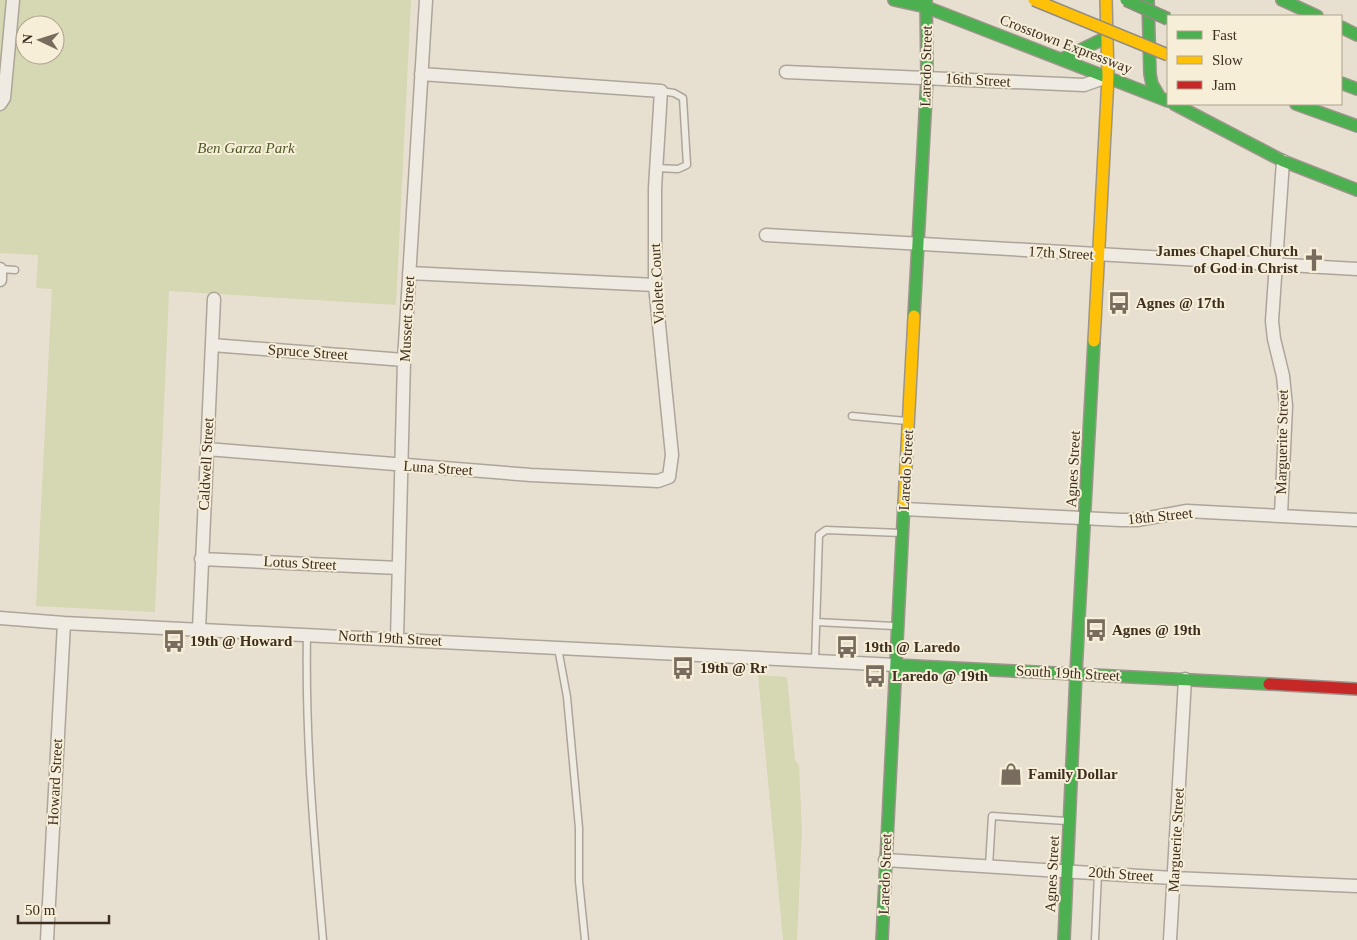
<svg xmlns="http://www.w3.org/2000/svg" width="1357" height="940" viewBox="0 0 1357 940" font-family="'Times New Roman',serif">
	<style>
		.green { fill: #d6d7b3; fill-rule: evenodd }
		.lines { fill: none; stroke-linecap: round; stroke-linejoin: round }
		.lane-casing { stroke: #ada599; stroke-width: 9 }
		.street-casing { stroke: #ada599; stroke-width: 15 }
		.fast-casing { stroke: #9c958a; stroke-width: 14 }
		.slow-casing { stroke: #9c958a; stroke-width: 14 }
		.jam-casing { stroke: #9c958a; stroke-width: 14 }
		.lane { stroke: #efebe3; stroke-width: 6 }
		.street { stroke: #efebe3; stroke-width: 12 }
		.fast { stroke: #4caf50; stroke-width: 11 }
		.slow { stroke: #ffc107; stroke-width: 11 }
		.jam { stroke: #c62828; stroke-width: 11 }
		.fast-bridge-casing { stroke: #928b80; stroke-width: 14; stroke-linecap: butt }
		.slow-bridge-casing { stroke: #928b80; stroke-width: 14; stroke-linecap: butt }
		.fast-bridge { stroke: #4caf50; stroke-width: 11 }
		.slow-bridge { stroke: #ffc107; stroke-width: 11 }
		.labels { text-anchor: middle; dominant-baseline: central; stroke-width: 4; stroke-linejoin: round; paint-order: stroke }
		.street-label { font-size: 15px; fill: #3d2e20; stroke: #f7eed8 }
		.park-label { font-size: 15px; font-style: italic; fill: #4d5a26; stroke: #f7eed8 }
		.poi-label { font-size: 15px; font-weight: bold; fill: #3d2e20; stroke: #f7eed8; text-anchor: start }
	</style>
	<rect width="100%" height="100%" fill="#e7e0d1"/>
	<path class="green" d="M0,0H411L396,305L169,291L155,612L36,606L52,289L36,288L38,255L0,253ZM25,25H55V55H25Z
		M758,675L787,677L795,760L799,765L802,831L797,940H783Z"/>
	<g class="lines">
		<defs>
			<path id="lane" d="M656,168L678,169L687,165L683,98L674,93L661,91
				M0,269L15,270
				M852,416L907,421
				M816,622L894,626
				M307,634C305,737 314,838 323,940
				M558,648L567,697L579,828V881L585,940
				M815,660L819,535L826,530L901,533
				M989,866L992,816L1066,821
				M1095,940L1098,873"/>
			<path id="street" d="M786,72L1084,85L1107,77
				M0,104L4,98L13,0
				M766,235L1357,269
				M409,273L655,285
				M0,280V269
				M212,345L404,360
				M207,449L531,475L658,481L669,477L672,455L655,285V188L661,91L421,74
				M904,509L1121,520H1137L1187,511L1357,520
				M1281,515L1286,406L1283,376L1274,339L1272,321L1283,161
				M201,559L399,568
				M0,618L64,623L896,665
				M199,629L214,299
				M397,639L404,360L426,0
				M885,860L1173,878L1357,886
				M47,940L64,623
				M1170,940L1185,679"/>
			<path id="fast" d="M894,0L926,7L1168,101
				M1148,0L1150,74L1152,84L1159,96
				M1282,0L1317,16
				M1341,27L1357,35
				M1062,59L1107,37
				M1341,83L1357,89
				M1174,104L1283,161L1357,190
				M1296,104L1357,126
				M914,316L927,78L926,0
				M896,665L1269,684
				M882,940L904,503
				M1064,940L1076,673L1094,341"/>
			<path id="slow" d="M1094,341L1108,77L1106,0
				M904,503L914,316"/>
			<path id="jam" d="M1269,684L1357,689"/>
		</defs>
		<use href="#lane" class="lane-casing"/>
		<use href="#street" class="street-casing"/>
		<use href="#fast" class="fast-casing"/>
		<use href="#slow" class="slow-casing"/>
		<use href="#jam" class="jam-casing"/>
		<use href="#lane" class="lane"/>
		<use href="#street" class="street"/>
		<use href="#fast" class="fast"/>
		<use href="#slow" class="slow"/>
		<use href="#jam" class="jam"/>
		<defs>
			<path id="fast-bridge" d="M1126,0L1168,19"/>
			<path id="slow-bridge" d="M1034,0L1168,55"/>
		</defs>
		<use href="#fast-bridge" class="fast-bridge-casing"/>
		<use href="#slow-bridge" class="slow-bridge-casing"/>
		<use href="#fast-bridge" class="fast-bridge"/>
		<use href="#slow-bridge" class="slow-bridge"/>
	</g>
	<defs>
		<symbol id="church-bare" viewBox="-9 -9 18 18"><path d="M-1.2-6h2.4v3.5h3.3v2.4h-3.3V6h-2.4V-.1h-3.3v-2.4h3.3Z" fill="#786c5e" stroke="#f7eed8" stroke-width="2.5" paint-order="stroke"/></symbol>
		<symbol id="bus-bare" viewBox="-9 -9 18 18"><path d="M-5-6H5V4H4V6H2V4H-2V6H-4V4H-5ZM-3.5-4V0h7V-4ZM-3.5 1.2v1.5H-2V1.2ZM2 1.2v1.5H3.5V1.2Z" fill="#786c5e" stroke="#f7eed8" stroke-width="2.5" paint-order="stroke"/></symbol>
		<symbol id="shop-bare" viewBox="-9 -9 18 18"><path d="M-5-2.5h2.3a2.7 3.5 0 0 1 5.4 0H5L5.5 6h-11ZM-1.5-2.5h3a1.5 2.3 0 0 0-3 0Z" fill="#786c5e" stroke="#f7eed8" stroke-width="2.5" paint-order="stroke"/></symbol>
	</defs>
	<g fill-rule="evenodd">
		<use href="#church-bare" x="1298" y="244" width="32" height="32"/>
		<use href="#bus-bare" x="1103" y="287" width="32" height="32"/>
		<use href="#bus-bare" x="1080" y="614" width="32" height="32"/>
		<use href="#bus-bare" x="158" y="625" width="32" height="32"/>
		<use href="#bus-bare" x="831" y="631" width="32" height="32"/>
		<use href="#bus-bare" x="667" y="652" width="32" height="32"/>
		<use href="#bus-bare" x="859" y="660" width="32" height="32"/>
		<use href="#shop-bare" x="995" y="758" width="32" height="32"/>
	</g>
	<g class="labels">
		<g class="street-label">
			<text transform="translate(1066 44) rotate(21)">Crosstown Expressway</text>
			<text transform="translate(926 66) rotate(-89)">Laredo Street</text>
			<text transform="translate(978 80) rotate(3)">16th Street</text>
			<text transform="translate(1061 253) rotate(3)">17th Street</text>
			<text transform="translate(657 284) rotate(-93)">Violete Court</text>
			<text transform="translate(407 319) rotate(-87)">Mussett Street</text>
			<text transform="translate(308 352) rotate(4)">Spruce Street</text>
			<text transform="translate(1282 442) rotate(-89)">Marguerite Street</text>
			<text transform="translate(206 464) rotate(-87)">Caldwell Street</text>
			<text transform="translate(438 468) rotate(4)">Luna Street</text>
			<text transform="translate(1073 469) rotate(-87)">Agnes Street</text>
			<text transform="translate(906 470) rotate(-87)">Laredo Street</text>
			<text transform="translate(1160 516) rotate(-6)">18th Street</text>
			<text transform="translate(300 563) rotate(3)">Lotus Street</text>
			<text transform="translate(390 638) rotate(3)">North 19th Street</text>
			<text transform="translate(1068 673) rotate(3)">South 19th Street</text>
			<text transform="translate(55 782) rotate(-87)">Howard Street</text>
			<text transform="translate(1176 840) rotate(-87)">Marguerite Street</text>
			<text transform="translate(885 874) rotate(-88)">Laredo Street</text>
			<text transform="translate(1052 874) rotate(-87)">Agnes Street</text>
			<text transform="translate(1121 874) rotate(4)">20th Street</text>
		</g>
		<g class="park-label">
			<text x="246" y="148">Ben Garza Park</text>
		</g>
		<g class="poi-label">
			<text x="1298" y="251" text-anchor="end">James Chapel Church<tspan x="1298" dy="17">of God in Christ</tspan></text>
			<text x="1136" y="303">Agnes @ 17th</text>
			<text x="1112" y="630">Agnes @ 19th</text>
			<text x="190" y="641">19th @ Howard</text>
			<text x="864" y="647">19th @ Laredo</text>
			<text x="700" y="668">19th @ Rr</text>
			<text x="892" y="676">Laredo @ 19th</text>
			<text x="1028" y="774">Family Dollar</text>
		</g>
	</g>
	<rect x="1167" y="15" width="175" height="90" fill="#f7eed8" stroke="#ada18e"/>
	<rect x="1177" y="31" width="25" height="8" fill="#4caf50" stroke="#ada18e"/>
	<text x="1212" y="40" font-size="15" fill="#3d2e20">Fast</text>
	<rect x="1177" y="56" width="25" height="8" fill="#ffc107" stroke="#ada18e"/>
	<text x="1212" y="65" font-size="15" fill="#3d2e20">Slow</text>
	<rect x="1177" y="81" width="25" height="8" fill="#c62828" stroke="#ada18e"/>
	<text x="1212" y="90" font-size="15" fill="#3d2e20">Jam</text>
	<g transform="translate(40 40) rotate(274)"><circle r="24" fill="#f7eed8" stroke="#ada18e"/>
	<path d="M0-4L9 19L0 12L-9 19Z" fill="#786c5e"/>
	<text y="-8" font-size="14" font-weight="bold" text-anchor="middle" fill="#3d2e20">N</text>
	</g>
	<path d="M18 915v8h91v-8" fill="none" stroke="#3d2e20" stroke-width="2.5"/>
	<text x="25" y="915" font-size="15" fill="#3d2e20" stroke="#f7eed8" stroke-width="4" paint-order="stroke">50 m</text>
</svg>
